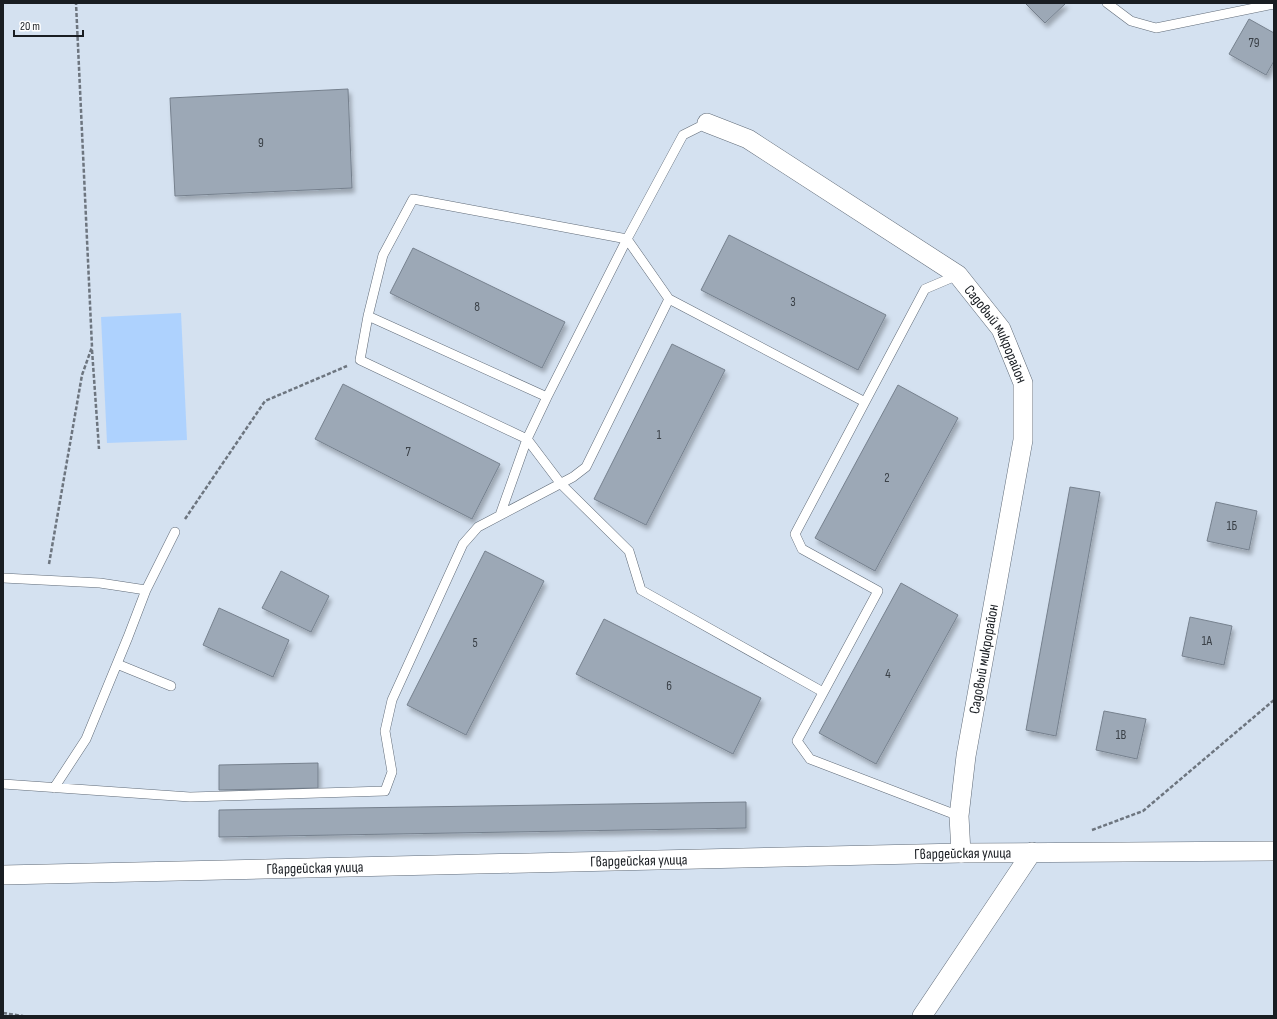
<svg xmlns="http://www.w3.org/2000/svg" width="1277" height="1019" viewBox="0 0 1277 1019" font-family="'Sofia Sans Condensed',sans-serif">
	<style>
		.green { fill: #aed2fe }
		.building { fill: #9ca8b6; stroke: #76818e; filter: url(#shadow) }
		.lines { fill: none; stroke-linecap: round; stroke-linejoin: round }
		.lane-casing { stroke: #606b78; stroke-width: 10 }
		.street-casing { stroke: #606b78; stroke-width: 20 }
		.path { stroke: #6d757f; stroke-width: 2.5; stroke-dasharray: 4 2; stroke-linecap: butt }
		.lane { stroke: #fff; stroke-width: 9 }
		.street { stroke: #fff; stroke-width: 19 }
		.labels { text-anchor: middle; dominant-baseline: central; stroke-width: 3.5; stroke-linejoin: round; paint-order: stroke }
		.number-label { font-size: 13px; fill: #3a4047 }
		.street-label { font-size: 15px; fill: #191d22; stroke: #fff }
	</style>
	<defs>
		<filter id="shadow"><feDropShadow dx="2.5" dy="4.5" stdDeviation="2" flood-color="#0004"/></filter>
	</defs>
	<rect width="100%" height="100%" fill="#d4e1f0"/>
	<path class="green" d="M181,313L187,440L107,443L101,317Z"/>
	<path class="building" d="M1025,3H1066L1045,23Z
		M1249,19L1274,33V61L1266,75L1229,54Z
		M348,89L352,188L175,196L170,98Z
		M729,235L886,315L858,370L701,290Z
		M413,248L565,322L542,368L390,293Z
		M672,344L725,370L646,525L594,499Z
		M343,384L500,464L472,519L315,439Z
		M898,385L958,418L875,571L815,538Z
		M1070,487L1100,492L1056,736L1026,730Z
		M1216,502L1257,511L1249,550L1207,541Z
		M485,551L544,581L466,735L407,705Z
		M281,571L329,596L311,632L262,608Z
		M901,583L958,615L876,764L819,733Z
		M219,608L289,640L273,677L203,645Z
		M1190,617L1232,626L1224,665L1182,656Z
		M604,619L761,698L733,754L576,674Z
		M1104,711L1146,719L1137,759L1096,750Z
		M318,763V788L219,790V765Z
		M746,802V828L219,837V810Z"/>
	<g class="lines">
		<defs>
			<path id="lane" d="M1107,3L1131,21L1156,28L1274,4
				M669,299L865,402L795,534L802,549L878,591L797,741L810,759L959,816
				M368,316L547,397
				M865,402L925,289L958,275
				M500,515L527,439L547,397L627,239L413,199L383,255L368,316L360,360L527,439L561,484L629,551L641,590L823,692
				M3,578L100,583L146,590
				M117,664L171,686
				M3,784L190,797L385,791L392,772L385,731L392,700L463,544L478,527L573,477L586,467L669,299L627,239L683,135L707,123
				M54,788L86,739L128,637L146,590L175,532"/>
			<g id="street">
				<path id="s1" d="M707,123L748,139L958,275L1001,329L1023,383V440L966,756L959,816L961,853"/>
				<path id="s2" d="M3,875L961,853L1274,851"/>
				<path d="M922,1016L1032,852"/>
			</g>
		</defs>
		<use href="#lane" class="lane-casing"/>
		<use href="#street" class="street-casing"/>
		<path class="path" d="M92,350L99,449
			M185,519L265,401L347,366
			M49,564L82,375L92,347L76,3
			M1092,830L1143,811L1274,700
			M3,1013L23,1016"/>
		<use href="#lane" class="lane"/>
		<use href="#street" class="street"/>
	</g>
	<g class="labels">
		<g class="number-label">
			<text x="1254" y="43">79</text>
			<text x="261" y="143">9</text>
			<text x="793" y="302">3</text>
			<text x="477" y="307">8</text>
			<text x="659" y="435">1</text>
			<text x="408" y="452">7</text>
			<text x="887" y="478">2</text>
			<text x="1232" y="526">1Б</text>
			<text x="1207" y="641">1А</text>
			<text x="475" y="643">5</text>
			<text x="888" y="674">4</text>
			<text x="669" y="686">6</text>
			<text x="1121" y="735">1В</text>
		</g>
		<g class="street-label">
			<text stroke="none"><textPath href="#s1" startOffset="365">Садовый микрорайон</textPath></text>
			<text transform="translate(984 659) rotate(-80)">Садовый микрорайон</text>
			<text stroke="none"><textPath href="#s2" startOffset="960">Гвардейская улица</textPath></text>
			<text stroke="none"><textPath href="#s2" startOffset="636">Гвардейская улица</textPath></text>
			<text stroke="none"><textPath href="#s2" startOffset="312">Гвардейская улица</textPath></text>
		</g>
	</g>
	<rect width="1277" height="1019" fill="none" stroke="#191d22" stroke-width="8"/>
	<path d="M14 30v6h69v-6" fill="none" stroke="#191d22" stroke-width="2"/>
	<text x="20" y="30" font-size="12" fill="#191d22" stroke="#ffffff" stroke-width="3" paint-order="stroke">20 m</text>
</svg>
